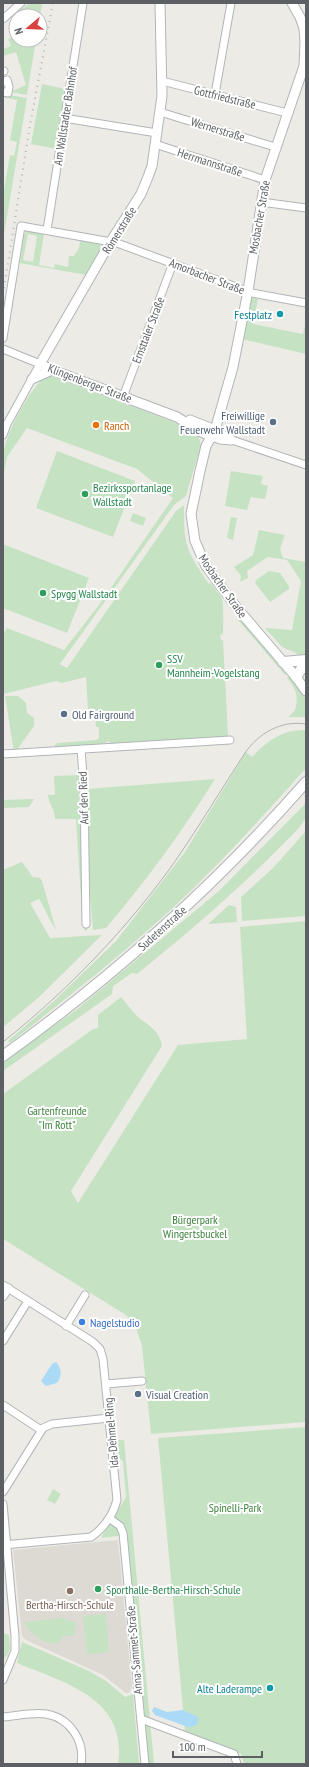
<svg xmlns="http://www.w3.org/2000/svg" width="309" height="1767" viewBox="0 0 309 1767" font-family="'PT Sans Narrow',sans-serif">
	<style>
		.education { fill: #dddad3 }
		.green { fill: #c5e3c3; fill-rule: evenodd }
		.water { fill: #abdaf7 }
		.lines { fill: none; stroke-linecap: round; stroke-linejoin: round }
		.minor-casing { stroke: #b2b5b8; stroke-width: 9 }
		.tertiary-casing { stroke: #b2b5b8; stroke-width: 11 }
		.secondary-casing { stroke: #b1b4b8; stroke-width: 12 }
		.minor { stroke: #fff; stroke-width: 7 }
		.tertiary { stroke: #fff; stroke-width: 9 }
		.secondary { stroke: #fff; stroke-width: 10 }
		.tram { stroke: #b2b3b4; stroke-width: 1 }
		.rail { stroke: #b2b3b4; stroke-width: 2; stroke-dasharray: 1 5; stroke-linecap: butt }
		.culture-dot { fill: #0f9aa8; stroke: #fff; stroke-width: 1.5 }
		.service-dot { fill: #5c6f8a; stroke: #fff; stroke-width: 1.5 }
		.food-dot { fill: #e8710a; stroke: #fff; stroke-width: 1.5 }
		.leisure-dot { fill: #2e9e5b; stroke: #fff; stroke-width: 1.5 }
		.shop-dot { fill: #3f7fe0; stroke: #fff; stroke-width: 1.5 }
		.education-dot { fill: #8d6e63; stroke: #fff; stroke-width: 1.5 }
		.labels { text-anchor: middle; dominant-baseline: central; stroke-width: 4; stroke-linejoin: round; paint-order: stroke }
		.street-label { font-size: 12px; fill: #5c6064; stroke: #fff }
		.culture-label { font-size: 12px; fill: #0d838f; stroke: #fff; text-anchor: end }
		.service-label { font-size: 12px; fill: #4e5e75; stroke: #fff; text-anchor: start }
		.food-label { font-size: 12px; fill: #c56008; stroke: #fff; text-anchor: start }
		.leisure-label { font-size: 12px; fill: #27864d; stroke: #fff; text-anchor: start }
		.park-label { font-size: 12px; fill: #3e813e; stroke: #fff }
		.shop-label { font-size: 12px; fill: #366cbe; stroke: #fff; text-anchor: start }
		.education-label { font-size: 12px; fill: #785e54; stroke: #fff }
	</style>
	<rect width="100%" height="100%" fill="#edebe5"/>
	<path class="education" d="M118,1540L132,1688L129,1693H126L103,1675L26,1640L22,1636L13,1550Z"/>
	<path class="green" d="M30,3H42L40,16H21L19,11Z
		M16,36V40H36L27,95L10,92L26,85L16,52L3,56V49L11,46L8,39Z
		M42,84L66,89L57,149L31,144Z
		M3,94L27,98L3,240V196L10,155L14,156L17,142L10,140L17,100L3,97Z
		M28,231L44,234L39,265L54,268L55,264L68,267L69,256H74L79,248L80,241L100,244V250L86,275L20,263L24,234ZM28,234L37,236L33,262L23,260Z
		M250,297L258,299L253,324L303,334L306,321V354L242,339Z
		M47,374L189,428L198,435L201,445L186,496L174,505L60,664L67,668L176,511L184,505C184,515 184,526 185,536C188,555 199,569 209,584L211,583C214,588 220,594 222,599C224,603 223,628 223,634L220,635L221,640H223L228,735L225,739L111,744L109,741L95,747L55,749V745L57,743L96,740L99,738V727H96L94,708L88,709L86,677L62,683L56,681L3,694V635L7,628L64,650L99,605L173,498L137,469L27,428L7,457L3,477C3,470 2,462 3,455C7,430 28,392 47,374Z
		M57,451L135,481L113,537L36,508Z
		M231,471L263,476L261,484L268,486L265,499L251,497L247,510L225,506Z
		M133,513L146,518L143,526L130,521Z
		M231,517L237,518L233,540L227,538Z
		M259,530L285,535L280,549L283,558L306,562V656L302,658L294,652L282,647L265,628L292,630L301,581L287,560L268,557L247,571L248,578L240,582L241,576L234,567L253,555Z
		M3,544L89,578L67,633L3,608Z
		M269,571L280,573L289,586V589L270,602L255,583L256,580Z
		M237,619L242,621L287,673L285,675Z
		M289,676L306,695V717H289C290,715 293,713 295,710C299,696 296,688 287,678Z
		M5,696H18L26,703L27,713L34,718V726L16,751L14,752Z
		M306,730V768C258,822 209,876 155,924C108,966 59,1004 10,1043L8,1041L54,1001L116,941L185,852L246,752L252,757C266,741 284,729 306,730Z
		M80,775L82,779L89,926L86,931L83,928L76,819H55C55,808 49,806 48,795H55L54,776Z
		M215,779C182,832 146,881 106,928L93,930L90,894L86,789Z
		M34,799L29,807L3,808V800Z
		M306,803V818L297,830C247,882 193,929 137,974L132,973L113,986L112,994L3,1071V1062L76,1010L219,891Z
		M306,831V916L242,921L241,897L273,868Z
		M22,862L33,877L40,878L42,881L56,930C49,920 46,910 39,899L30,903L50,938L102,935L38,998L3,1027V870Z
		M229,905L236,907L237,922L208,924Z
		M306,921V1422L151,1434L142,1346L136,1328L126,1315L3,1239V1094L93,1029L98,1028V1015L121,997C126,1003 132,1011 138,1017C148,1025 160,1031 162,1046L71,1191L78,1203L178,1045L247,1039L240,927Z
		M306,1427V1764H244L241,1754L185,1731L158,1438Z
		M117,1440H124L154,1764H148L126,1535L102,1538V1536L126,1497L123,1461L118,1457Z
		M53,1489L61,1494L55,1504L47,1500Z
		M106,1614L109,1652L87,1654L83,1616Z
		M61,1618L76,1623L74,1635L63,1636L59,1642L53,1644L41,1640L25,1626V1622Z
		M3,1633L9,1635L10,1648L7,1656L3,1659Z
		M22,1642L89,1671L106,1681L125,1697L133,1694L139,1764H118C128,1698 65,1683 17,1663Z"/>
	<path class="water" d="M56,1362C62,1369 62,1376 57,1383L46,1386L41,1381L52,1364Z
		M154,1707L167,1712L183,1710L198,1717V1724L192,1727H188L155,1715L152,1711Z"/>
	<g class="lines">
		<defs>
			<path id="minor" d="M3,19L21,3
				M3,71H4
				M162,81L287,113
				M3,82L7,80L9,87L8,93L3,92
				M215,94L231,3
				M160,112L275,147
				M64,118L157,133
				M155,144L265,180
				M261,202L306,208
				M47,230L83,3
				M3,338L21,226L117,243L252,293L306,303
				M3,349L40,364L7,424L3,435
				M123,397L173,263
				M215,430L235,441L306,465
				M212,437L220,440L231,441
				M81,749L84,788L86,924
				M3,754L230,740
				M3,1285L93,1342L100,1349L103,1359L117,1500C113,1515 104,1528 91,1537L3,1545
				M3,1297L9,1288
				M66,1326L85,1295
				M3,1341L28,1301
				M106,1384L142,1381
				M3,1405L41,1430
				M3,1492L43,1428L52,1424L109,1418
				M3,1504L15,1636V1651L3,1680
				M109,1518L120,1526L123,1533L145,1764
				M3,1717C16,1716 33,1712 46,1714C70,1718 85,1741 81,1764
				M141,1719L234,1754L237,1764"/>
			<path id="tertiary" d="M160,3L162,96L152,166L148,177L141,194L111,241L40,364L52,370L177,417L201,432L212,437
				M292,3L300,17L304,28L305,42L304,66L265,180L248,291L233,367L215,430L206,446L200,471L191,514L195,541L206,566L237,608L296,677L306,691
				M32,379L52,370
				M190,420L215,430"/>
			<path id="secondary" d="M283,662L306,660
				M296,677L306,662
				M3,1056C114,976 216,885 306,782"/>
		</defs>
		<use href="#minor" class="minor-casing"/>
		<use href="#tertiary" class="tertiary-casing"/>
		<use href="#secondary" class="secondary-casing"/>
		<use href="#minor" class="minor"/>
		<use href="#tertiary" class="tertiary"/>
		<use href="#secondary" class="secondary"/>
		<path class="tram" d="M3,1042C68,990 128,928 176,860C200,825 222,788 245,753C259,733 281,720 306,724"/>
		<path class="rail" d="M3,294L30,125L53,3"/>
	</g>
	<g class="culture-dot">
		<circle cx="280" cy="314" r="4"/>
		<circle cx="270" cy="1688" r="4"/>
	</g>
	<g class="service-dot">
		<circle cx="273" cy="422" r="4"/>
		<circle cx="64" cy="714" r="4"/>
		<circle cx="138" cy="1394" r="4"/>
	</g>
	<circle class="food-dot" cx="96" cy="425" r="4"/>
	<g class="leisure-dot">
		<circle cx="85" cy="494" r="4"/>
		<circle cx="43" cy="593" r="4"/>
		<circle cx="159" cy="665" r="4"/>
		<circle cx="98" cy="1589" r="4"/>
	</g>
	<circle class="shop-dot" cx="82" cy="1322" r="4"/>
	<circle class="education-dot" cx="70" cy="1591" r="4"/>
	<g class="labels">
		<g class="street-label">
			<text transform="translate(225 97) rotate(14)">Gottfriedstraße</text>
			<text transform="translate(65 116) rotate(-81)">Am Wallstadter Bahnhof</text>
			<text transform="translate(218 129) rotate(17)">Wernerstraße</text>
			<text transform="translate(210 162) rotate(18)">Herrmannstraße</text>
			<text transform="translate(259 217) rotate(-80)">Mosbacher Straße</text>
			<text transform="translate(119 230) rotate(-58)">Römerstraße</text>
			<text transform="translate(207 276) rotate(21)">Amorbacher Straße</text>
			<text transform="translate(148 330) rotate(-69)">Ernsttaler Straße</text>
			<text transform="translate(90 383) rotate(21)">Klingenberger Straße</text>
			<text transform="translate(223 586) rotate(55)">Mosbacher Straße</text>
			<text transform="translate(83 798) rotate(-92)">Auf den Ried</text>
			<text transform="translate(162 928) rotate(-42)">Sudetenstraße</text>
			<text transform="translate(111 1433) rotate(-95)">Ida-Dehmel-Ring</text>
			<text transform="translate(134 1650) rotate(-95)">Anna-Sammet-Straße</text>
		</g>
		<g class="culture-label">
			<text x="272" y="314">Festplatz</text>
			<text x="262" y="1688">Alte Laderampe</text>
		</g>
		<g class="service-label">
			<text x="265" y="415" text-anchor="end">Freiwillige<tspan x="265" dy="14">Feuerwehr Wallstadt</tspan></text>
			<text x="72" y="714">Old Fairground</text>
			<text x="146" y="1394">Visual Creation</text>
		</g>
		<g class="food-label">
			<text x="104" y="425">Ranch</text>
		</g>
		<g class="leisure-label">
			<text x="93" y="487">Bezirkssportanlage<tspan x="93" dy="14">Wallstadt</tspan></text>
			<text x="51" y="593">Spvgg Wallstadt</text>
			<text x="167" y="658">SSV<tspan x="167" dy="14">Mannheim-Vogelstang</tspan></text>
			<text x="106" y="1589">Sporthalle-Bertha-Hirsch-Schule</text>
		</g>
		<g class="park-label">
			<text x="57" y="1110">Gartenfreunde<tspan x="57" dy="14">"Im Rott"</tspan></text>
			<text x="195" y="1219">Bürgerpark<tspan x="195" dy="14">Wingertsbuckel</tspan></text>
			<text x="235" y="1507">Spinelli-Park</text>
		</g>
		<g class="shop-label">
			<text x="90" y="1322">Nagelstudio</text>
		</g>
		<g class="education-label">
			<text x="70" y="1604">Bertha-Hirsch-Schule</text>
		</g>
	</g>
	<rect width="309" height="1767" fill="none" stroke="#5c6064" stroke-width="8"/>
	<g transform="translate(28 28) rotate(251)"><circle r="19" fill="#ffffff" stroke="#bebfc1"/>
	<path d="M0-3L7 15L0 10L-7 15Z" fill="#d84340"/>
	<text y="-6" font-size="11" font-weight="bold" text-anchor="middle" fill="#5c6064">N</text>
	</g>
	<path d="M173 1751v6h89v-6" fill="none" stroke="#5c6064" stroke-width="2"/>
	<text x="179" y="1751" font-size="12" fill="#5c6064" stroke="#ffffff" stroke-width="3" paint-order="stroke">100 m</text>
</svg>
